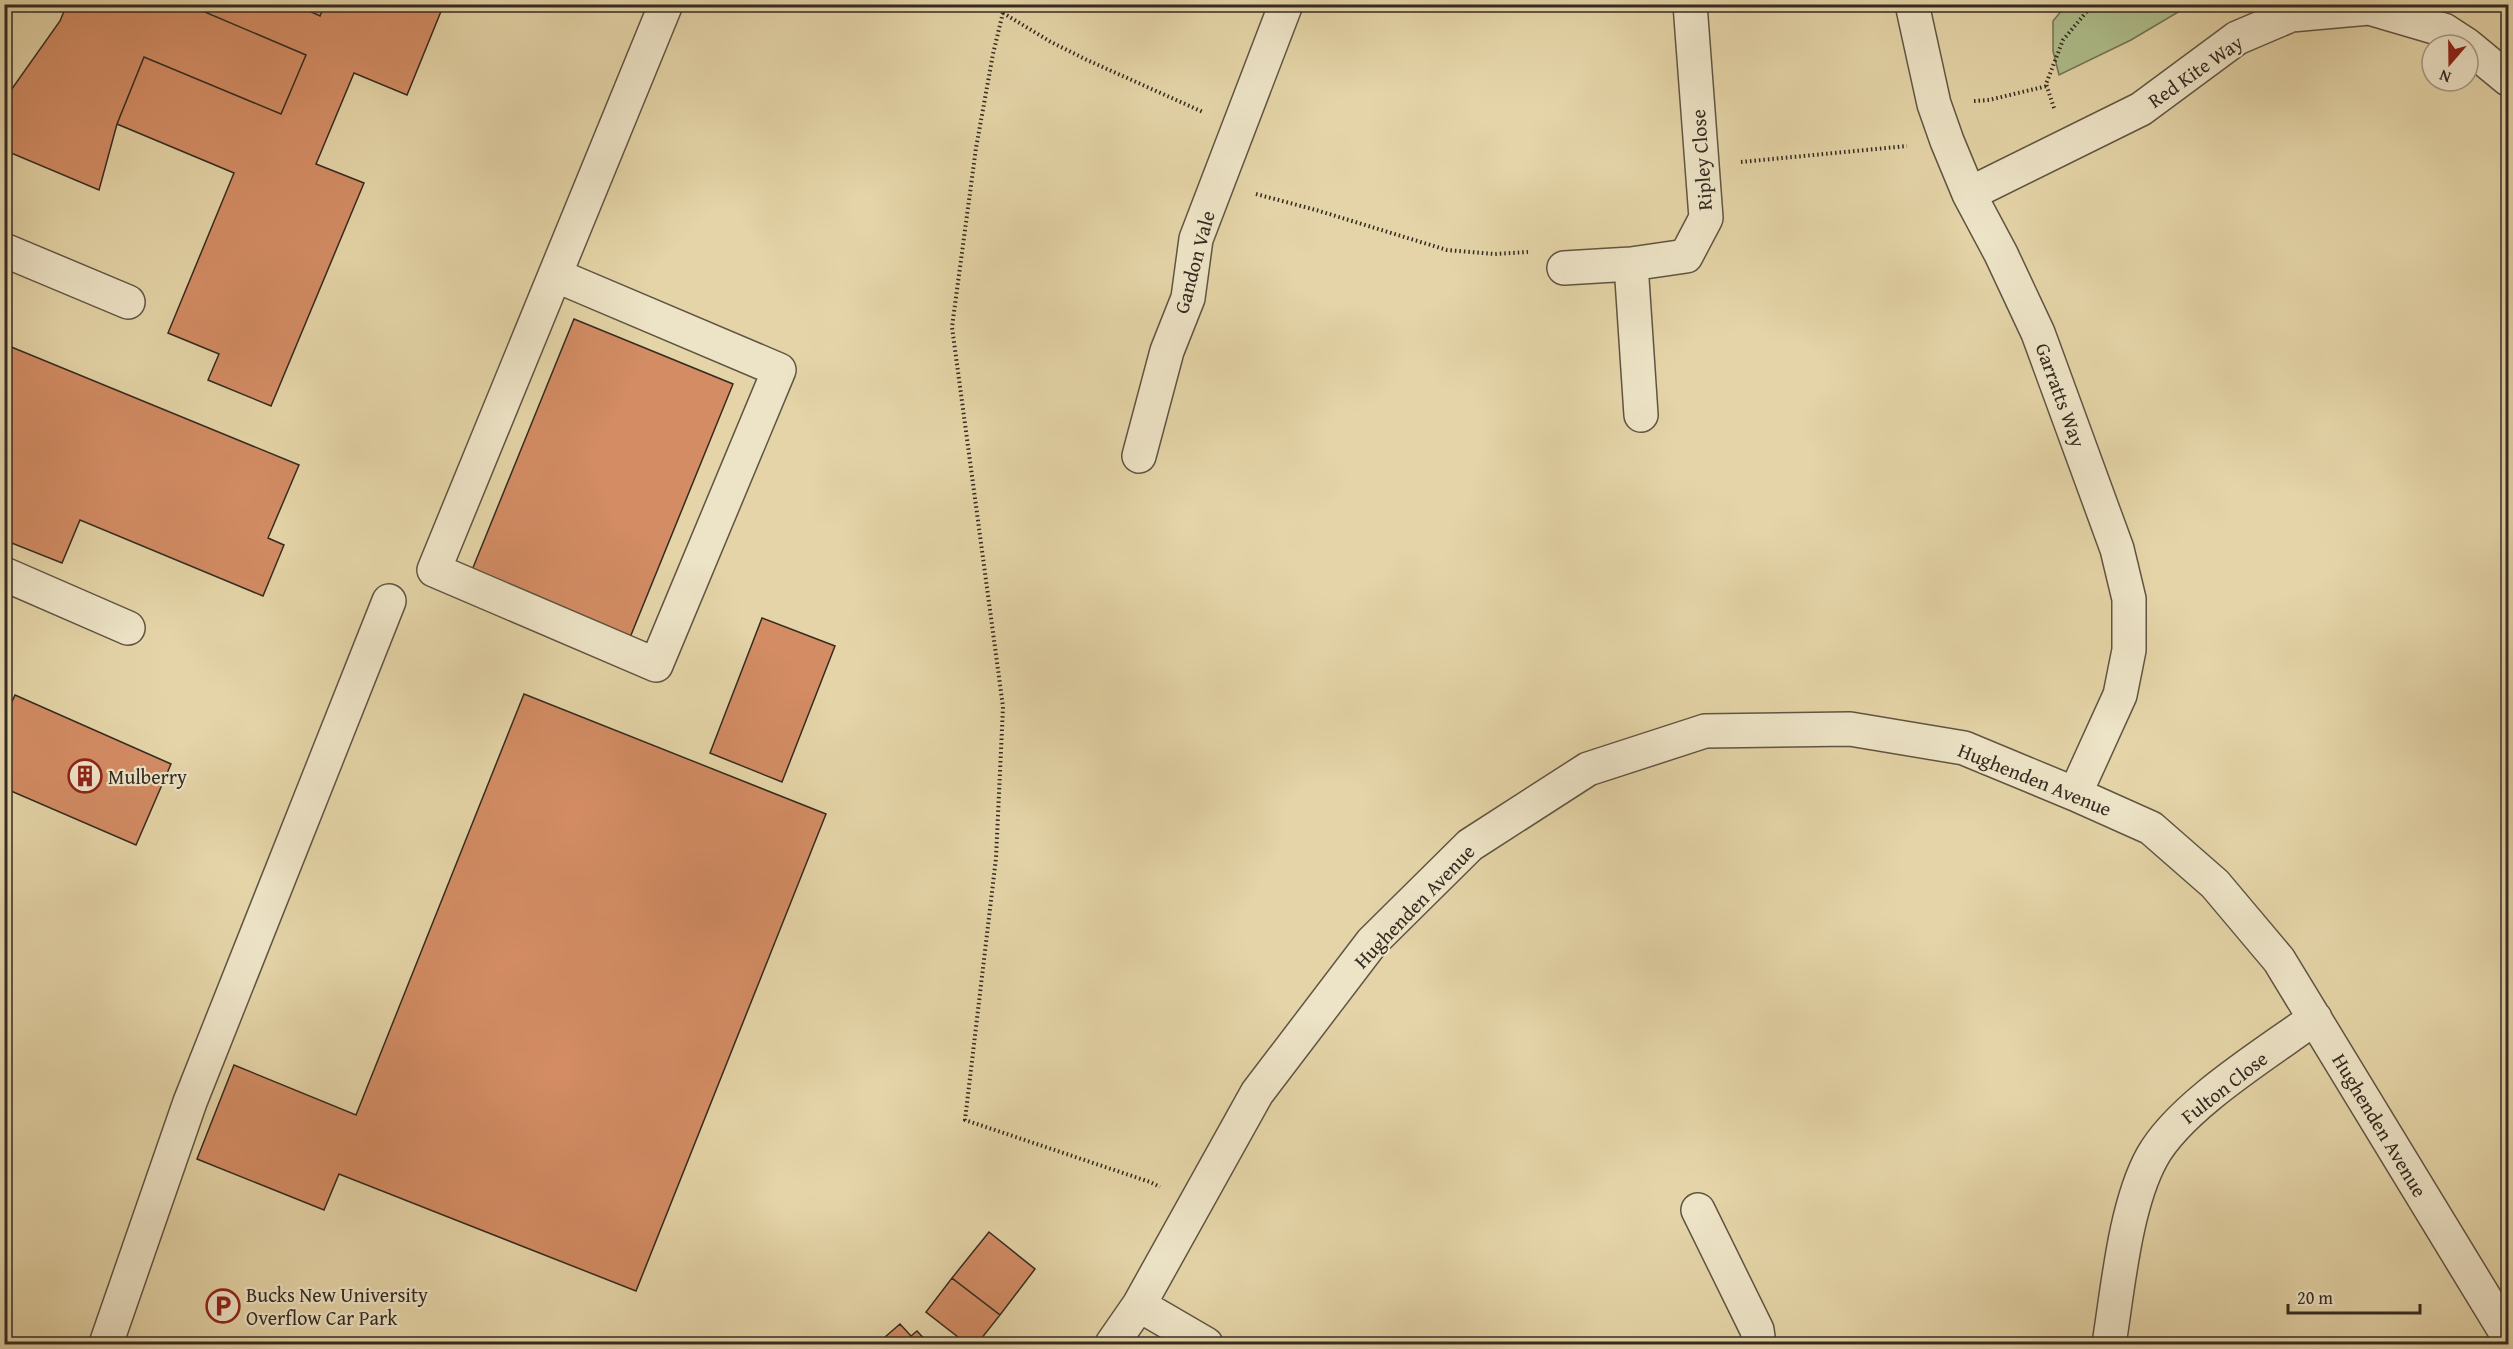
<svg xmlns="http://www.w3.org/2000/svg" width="2513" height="1349" viewBox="0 0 2513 1349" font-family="'Gentium Book Plus',serif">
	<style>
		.green { fill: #aebe8c; stroke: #717456; stroke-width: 1.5 }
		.building { fill: #d38c64; stroke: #342b21; stroke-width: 1.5 }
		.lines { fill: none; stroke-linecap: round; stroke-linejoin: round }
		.minor-casing { stroke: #605542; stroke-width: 36 }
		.path { stroke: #342b21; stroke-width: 4; stroke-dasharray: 1.5 3; stroke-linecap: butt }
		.minor { stroke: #ede3c6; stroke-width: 33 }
		.labels { text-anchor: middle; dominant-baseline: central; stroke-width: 4.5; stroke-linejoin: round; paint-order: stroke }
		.street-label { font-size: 20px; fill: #342b21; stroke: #ede3c6 }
		.poi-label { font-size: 20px; fill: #342b21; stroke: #ede3c6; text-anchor: start }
	</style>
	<rect width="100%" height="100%" fill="#e4d4a7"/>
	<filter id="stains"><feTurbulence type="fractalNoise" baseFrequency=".00333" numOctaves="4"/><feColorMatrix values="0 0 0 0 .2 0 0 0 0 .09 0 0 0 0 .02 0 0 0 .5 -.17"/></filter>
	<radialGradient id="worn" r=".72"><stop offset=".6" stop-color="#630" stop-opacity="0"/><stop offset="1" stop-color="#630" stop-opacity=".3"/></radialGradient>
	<path class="green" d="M2067,4H2190V5L2131,40L2059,75L2053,51V21Z"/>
	<path class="building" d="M67,4H186L306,55L281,114L144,57L117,124L99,190L4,150V100L60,21Z
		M186,4H294L320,16L325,4H444L407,95L354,73L316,164L364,183L271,406L208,380L219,354L168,333L234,173L117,124L144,57L281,114L306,55Z
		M294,4H325L320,16Z
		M574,319L733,384L629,640L470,575Z
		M4,344L299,465L268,538L284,545L263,596L80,520L62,563L4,540Z
		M762,618L835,646L782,782L710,753Z
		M524,694L826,814L636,1291L339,1174L324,1210L197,1159L234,1065L356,1115Z
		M15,695L171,764L136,845L4,788V719Z
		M989,1232L1035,1269L1000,1315L952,1278Z
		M952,1278L1000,1315L977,1344H967L926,1312Z
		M900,1324L911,1336L917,1331L929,1344H877Z"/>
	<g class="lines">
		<defs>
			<path id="minor" d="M1912,4L1934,104L1947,141L1969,194L2001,254L2038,333L2117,549L2129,599V650L2120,695L2075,794
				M2468,46L2508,79
				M1969,194L2141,109L2237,38L2291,15L2369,8L2444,30L2467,45
				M4,250L128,302
				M1631,264L1641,415
				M1564,268L1631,264L1686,256L1706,218L1690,4
				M555,275L779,370L656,665L434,570L666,4
				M1139,456L1167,351L1188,298L1196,239L1286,4
				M4,574L128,628
				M1698,1210L1757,1330L1759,1344
				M1139,1305L1206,1344
				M106,1344L190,1102L389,601
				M1112,1344L1139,1305L1257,1093L1372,942L1470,845L1588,769L1705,731L1850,729L1964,748L2075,794L2151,828L2215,884L2279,960L2508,1336
				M2109,1344C2118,1288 2125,1206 2152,1157C2180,1106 2267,1053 2315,1018"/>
		</defs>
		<use href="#minor" class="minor-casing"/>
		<path class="path" d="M1005,4L993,54L976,148L952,327L1003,707L996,858L965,1120L1150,1182L1160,1187
			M1003,13L1051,42L1087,60L1203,112
			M1974,101L1989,100L2047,86
			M2054,108L2046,84L2063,40L2093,4
			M1741,162L1907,146
			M1256,194L1316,210L1447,250L1495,254L1528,252"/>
		<use href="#minor" class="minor"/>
	</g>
	<defs>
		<symbol id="building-ring" viewBox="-11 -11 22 22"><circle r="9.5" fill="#ede3c6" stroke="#8f2418" stroke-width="1.5"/><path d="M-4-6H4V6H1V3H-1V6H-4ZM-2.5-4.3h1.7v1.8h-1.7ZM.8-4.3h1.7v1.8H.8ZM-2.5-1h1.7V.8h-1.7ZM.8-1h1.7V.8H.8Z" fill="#8f2418"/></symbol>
		<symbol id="parking-ring" viewBox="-11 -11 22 22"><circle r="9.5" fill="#ede3c6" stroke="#8f2418" stroke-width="1.5"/><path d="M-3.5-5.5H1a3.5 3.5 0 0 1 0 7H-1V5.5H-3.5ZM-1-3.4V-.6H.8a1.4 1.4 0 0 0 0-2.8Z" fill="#8f2418"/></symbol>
	</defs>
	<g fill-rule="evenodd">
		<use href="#building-ring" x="66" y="757" width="38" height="38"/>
		<use href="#parking-ring" x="204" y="1287" width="38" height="38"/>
	</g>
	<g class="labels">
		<g class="street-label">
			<text transform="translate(2195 71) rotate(-35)">Red Kite Way</text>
			<text transform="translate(1701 160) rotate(-94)">Ripley Close</text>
			<text transform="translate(1194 262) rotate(-75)">Gandon Vale</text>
			<text transform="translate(2061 395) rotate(70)">Garratts Way</text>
			<text transform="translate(2035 779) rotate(22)">Hughenden Avenue</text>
			<text transform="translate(1414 906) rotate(-46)">Hughenden Avenue</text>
			<text transform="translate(2224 1087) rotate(-38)">Fulton Close</text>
			<text transform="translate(2380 1125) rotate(59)">Hughenden Avenue</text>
		</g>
		<g class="poi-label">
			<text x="108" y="776">Mulberry</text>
			<text x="246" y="1294">Bucks New University<tspan x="246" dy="23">Overflow Car Park</tspan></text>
		</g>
	</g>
	<rect width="2513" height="1349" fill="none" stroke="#e4d4a7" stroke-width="24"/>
	<rect x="6" y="6" width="2501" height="1337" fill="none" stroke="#342b21" stroke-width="3"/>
	<rect x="12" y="12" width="2489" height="1325" fill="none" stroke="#342b21" stroke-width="1.5"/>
	<g transform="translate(2450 63) rotate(200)"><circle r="28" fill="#ede3c6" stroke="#a39984" stroke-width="1.5"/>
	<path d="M0-4.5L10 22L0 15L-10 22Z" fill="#8f2418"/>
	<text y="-9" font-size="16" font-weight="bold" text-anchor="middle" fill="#342b21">N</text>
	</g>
	<path d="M2288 1304v9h132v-9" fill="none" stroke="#342b21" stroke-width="3"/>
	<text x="2297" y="1304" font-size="18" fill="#342b21" stroke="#ede3c6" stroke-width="4.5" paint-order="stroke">20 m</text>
	<rect width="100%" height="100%" filter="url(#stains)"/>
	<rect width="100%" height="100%" fill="url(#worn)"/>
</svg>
